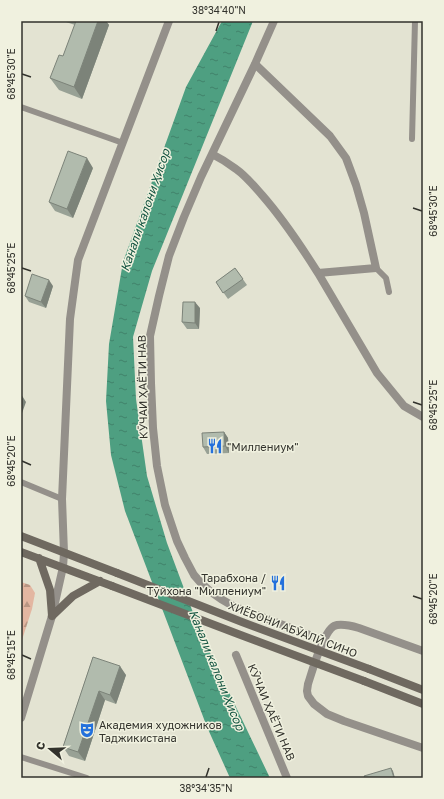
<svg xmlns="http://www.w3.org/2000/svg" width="444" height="799" viewBox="0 0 444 799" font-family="'Golos Text',sans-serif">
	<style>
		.forest { fill: url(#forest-firs) }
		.water { fill: url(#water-ripples) }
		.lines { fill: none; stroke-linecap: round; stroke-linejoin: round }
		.service { stroke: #94908a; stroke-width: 6 }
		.minor { stroke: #94908a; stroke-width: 8 }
		.secondary { stroke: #6f6960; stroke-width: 8 }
		.secondary-bridge { stroke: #6f6960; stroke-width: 8 }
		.wall { fill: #98a195 }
		.shaded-wall { fill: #7c8379 }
		.building { fill: #b1bbad; stroke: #7c8379 }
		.ticks { fill: none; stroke: #32322c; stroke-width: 1.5 }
		.labels { text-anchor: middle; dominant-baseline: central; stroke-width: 3; stroke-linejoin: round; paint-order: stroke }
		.street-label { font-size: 11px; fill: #32322c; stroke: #f0f1df }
		.poi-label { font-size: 11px; fill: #32322c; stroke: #f0f1df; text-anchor: start }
		.water-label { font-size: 12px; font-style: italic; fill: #135440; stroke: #f0f1df }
		.neatline { fill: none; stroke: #32322c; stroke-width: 1.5 }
		.ticks-label { font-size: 10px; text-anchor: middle; fill: #32322c }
	</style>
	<defs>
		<pattern id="forest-firs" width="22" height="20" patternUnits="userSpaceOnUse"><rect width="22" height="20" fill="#e3b6a1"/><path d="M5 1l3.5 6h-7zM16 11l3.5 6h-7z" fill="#b99583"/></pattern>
		<pattern id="water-ripples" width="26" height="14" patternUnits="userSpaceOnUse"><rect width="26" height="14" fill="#4e9f81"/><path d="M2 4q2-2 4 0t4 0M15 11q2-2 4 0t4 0" fill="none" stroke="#41826a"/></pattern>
	</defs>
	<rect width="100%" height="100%" fill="#e3e3d2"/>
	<path class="forest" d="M21,582L30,585L35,593L32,609L21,643Z"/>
	<path class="water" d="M222,21H253L152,271L133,337L136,399L147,476L167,543L201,634L270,778H230L207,727L125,511L111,455L106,401L109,344L123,262L186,87Z"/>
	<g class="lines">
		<path class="service" d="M21,107L123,143
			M412,139L415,21
			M376,268L386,278L389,292
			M21,482L62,499
			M21,757L87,778"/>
		<path class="minor" d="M274,21L255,64L201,177L184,217L169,256L159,296L150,336L151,383L153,428L157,466L165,505L177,541L185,558L194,575L201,583L211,592L221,599L233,606L323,640
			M255,64L330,136L346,158L356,185L364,213L376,268L318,273L377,373L404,406L423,417
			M212,154C220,158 228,163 236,169C246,176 254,186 262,195C283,219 301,246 318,273
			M423,651L359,628C352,626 341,623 334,626C323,632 312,672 308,684L307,691L308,696L314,704L327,714L344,721L423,748
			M236,655L287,778
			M21,718L52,616L63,567L64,553L62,499L70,319L78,260L169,21"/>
		<path class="secondary" d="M21,536L117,573
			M21,552L112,586
			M39,558L50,590L52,616
			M52,616L73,596L100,581
			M369,669L423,690
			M364,681L423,704"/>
		<path class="secondary-bridge" d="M117,573L242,622L369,669
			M112,586L238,634L364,681"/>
	</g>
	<path class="wall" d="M63,21H106L109,25L82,99L59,90L50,78L63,56L75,25Z
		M93,168L73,218L55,211L49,202Z
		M235,268L247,285L228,299L216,282Z
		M53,286L46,308L29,302L25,296Z
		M200,308L199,329H187L182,322Z
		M224,432L228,438L229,453L207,454L203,447Z
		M93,657L126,675L116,704L105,700L85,761L69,756L63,747Z"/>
	<path class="shaded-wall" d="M98,21H106L109,25L82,99L74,87Z
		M87,158L93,168L73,218L67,209Z
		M49,280L53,286L46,308L41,302Z
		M195,302L200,308L199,329L195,323Z
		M21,394L26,402L21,416Z
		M224,432L228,438L229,453L225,446Z
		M120,666L126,675L116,704L110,695Z
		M99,691L105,700L85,761L78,752Z
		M391,768L393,771L395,778H394Z"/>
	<path class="building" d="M76,21H98L74,87L50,78L59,55L63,56Z
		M68,151L87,158L67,209L49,202Z
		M235,268L243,279L223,293L216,282Z
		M32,274L49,280L41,302L25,296Z
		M183,302H195V323L182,322Z
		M224,432L225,446L203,447L202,433Z
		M93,657L120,666L110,695L99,691L78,752L63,747Z
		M391,768L394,778H365L364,776Z"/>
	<path class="ticks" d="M216,31L219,22M22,74L31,77M413,208L422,211M22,268L31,271M413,402L422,405M22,461L31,465M413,596L422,599M22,655L31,659M206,777L209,768"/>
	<defs>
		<symbol id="restaurant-bare" viewBox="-9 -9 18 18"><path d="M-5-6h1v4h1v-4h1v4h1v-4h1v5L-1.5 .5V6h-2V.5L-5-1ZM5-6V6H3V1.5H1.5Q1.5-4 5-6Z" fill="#2471dc" stroke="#f0f1df" stroke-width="2.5" paint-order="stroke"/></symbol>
		<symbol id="theatre-bare" viewBox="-9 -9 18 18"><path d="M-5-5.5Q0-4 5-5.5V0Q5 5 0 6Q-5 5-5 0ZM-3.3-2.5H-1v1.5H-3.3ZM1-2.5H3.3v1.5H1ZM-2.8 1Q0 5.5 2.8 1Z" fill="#2471dc" stroke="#f0f1df" stroke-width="2.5" paint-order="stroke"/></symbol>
	</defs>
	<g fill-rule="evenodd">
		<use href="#restaurant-bare" x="204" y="435" width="22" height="22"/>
		<use href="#restaurant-bare" x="267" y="572" width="22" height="22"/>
		<use href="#theatre-bare" x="76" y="719" width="22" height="22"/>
	</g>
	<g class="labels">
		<g class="street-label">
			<text transform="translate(142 387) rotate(-91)">КӮЧАИ ҲАЁТИ НАВ</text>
			<text transform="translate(293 629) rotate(21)">ХИЁБОНИ АБӮАЛӢ СИНО</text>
			<text transform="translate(272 712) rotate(67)">КӮЧАИ ҲАЁТИ НАВ</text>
		</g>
		<g class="poi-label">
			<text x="227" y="446">"Миллениум"</text>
			<text x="266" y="577" text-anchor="end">Тарабхона /<tspan x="266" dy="13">Тӯйхона "Миллениум"</tspan></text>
			<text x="99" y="724">Академия художников<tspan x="99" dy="13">Таджикистана</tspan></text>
		</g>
		<g class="water-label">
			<text transform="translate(145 210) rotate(-71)">Канали калони Ҳисор</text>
			<text transform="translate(217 670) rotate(68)">Канали калони Ҳисор</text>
		</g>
	</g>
	<rect width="444" height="799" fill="none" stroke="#f0f1df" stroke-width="44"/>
	<g transform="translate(50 749) rotate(289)" stroke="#f0f1df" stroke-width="3" paint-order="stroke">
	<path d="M0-3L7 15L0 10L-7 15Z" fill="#32322c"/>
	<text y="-6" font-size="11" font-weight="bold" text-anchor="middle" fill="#32322c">С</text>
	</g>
	<rect x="22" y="22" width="400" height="755" class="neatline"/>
	<g class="ticks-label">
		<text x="219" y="14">38°34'40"N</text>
		<text transform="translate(11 74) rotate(-90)" y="4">68°45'30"E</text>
		<text transform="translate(433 211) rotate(-90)" y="4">68°45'30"E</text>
		<text transform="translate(11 268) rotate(-90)" y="4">68°45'25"E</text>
		<text transform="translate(433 405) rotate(-90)" y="4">68°45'25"E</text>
		<text transform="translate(11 461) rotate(-90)" y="4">68°45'20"E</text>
		<text transform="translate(433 599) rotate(-90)" y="4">68°45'20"E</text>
		<text transform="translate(11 655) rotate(-90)" y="4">68°45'15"E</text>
		<text x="206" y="792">38°34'35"N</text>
	</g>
</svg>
